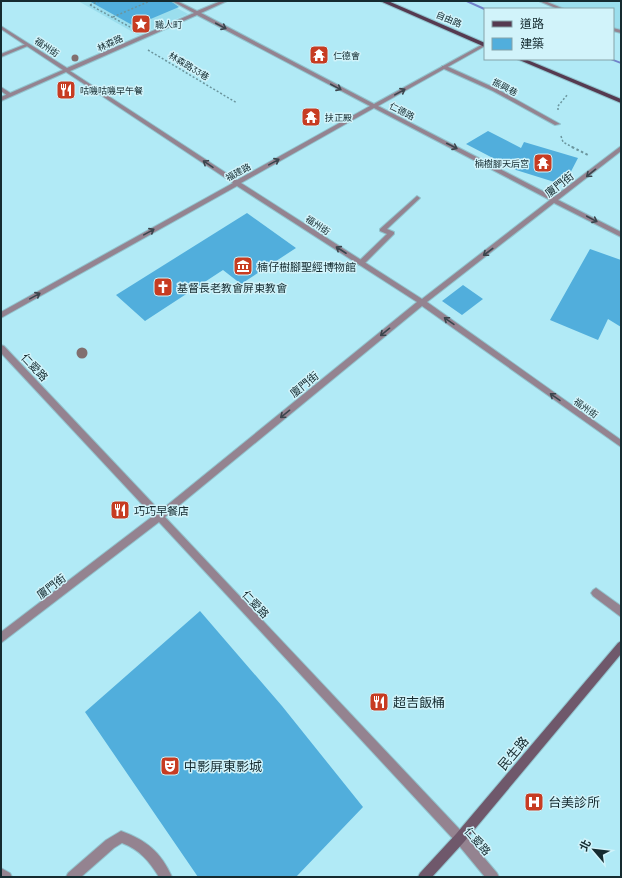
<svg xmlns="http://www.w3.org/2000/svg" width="622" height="878" viewBox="0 0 622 878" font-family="Barlow,'Noto Sans TC',sans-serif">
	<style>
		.built { fill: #9bdeed }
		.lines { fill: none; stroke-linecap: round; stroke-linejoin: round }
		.stream { fill: #7182ca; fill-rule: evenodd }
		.building { fill: #51aedc }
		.lane-casing { stroke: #92c4ce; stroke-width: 2 }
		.street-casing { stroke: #92c4ce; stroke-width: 2 }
		.secondary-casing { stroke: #92c4ce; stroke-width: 2 }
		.primary-casing { stroke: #92c4ce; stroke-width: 2 }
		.path-far1 { stroke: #6b959d; stroke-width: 1.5; stroke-dasharray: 2 2; stroke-linecap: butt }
		.path { stroke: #6b959d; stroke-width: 2; stroke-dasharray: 2.5 2.5; stroke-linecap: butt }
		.lane { fill: #948390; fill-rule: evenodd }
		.street { fill: #948390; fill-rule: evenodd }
		.secondary { fill: #6f586b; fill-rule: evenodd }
		.primary { fill: #553a50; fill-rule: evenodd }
		.tree { fill: #816f6f }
		.oneway { stroke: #3b454d }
		.labels { text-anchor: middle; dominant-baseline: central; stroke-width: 3; stroke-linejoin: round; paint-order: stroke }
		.far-street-label { font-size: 9px; fill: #152b30; stroke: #d1f3fa }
		.far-poi-label { font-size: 9px; fill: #152b30; stroke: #d1f3fa; text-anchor: start }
		.street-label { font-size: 11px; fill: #152b30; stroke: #d1f3fa }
		.poi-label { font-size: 11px; fill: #152b30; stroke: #d1f3fa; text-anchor: start }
		.near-poi-label { font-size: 13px; fill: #152b30; stroke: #d1f3fa; text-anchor: start }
		.near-street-label { font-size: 13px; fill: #152b30; stroke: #d1f3fa }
	</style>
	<rect width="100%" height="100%" fill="#b1eaf6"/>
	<path class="built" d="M78,1H164L188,14L138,35Z
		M541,1H621V32L613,29V9H562Z"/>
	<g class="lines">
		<path class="stream" d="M464,1H469L487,9L484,10Z
			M608,59H613L621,62V64Z"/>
	</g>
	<path class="building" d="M89,1H171L179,7L134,26Z
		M488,131L521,148L524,142L578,158L564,185L516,170L466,144Z
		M247,213L296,248L241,284L223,270L145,321L116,295Z
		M590,249L621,260V327L608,319L598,340L550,320Z
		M463,285L483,299L462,315L442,301Z
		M200,611L282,706L363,807L296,877H198L85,712Z"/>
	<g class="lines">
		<defs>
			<path id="lane" d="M26,44L30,45L1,57V54Z
				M442,66H446L497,89L560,124L555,125L493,91L442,68Z
				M1,87L12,94V96H8L1,91Z
				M417,196L420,198L419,199L387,229L394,232V234L363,265H359V261L387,234L380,231V229Z
				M596,588L621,606V617L593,596L591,593L593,590Z
				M121,831C146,840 161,852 172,877H159C149,861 140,850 122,843L114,848L81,877H66L68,873L106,840Z
				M1,868L10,873L12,877H1Z"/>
			<path id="street" d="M172,1H177L197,11L221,1H227L201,13L374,104L485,43V46L378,106L554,197L621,146V151L558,200L621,232V237L554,203L427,302L621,440V447L422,306L165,517L464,834L497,873L499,877H485L456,842L159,522L1,643V632L153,516L1,353V345L4,346L160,511L417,302L237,186L1,318V312L233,183L66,72L1,101V97L63,70L1,29V26L67,68L194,13ZM197,15L370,106L237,180L70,71ZM374,108L550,200L422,299L241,183Z
				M539,1H545L564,9H558Z
				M613,28L621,30V33L613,31Z"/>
			<path id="secondary" d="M621,641V654L464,842L432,877H418L420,873L456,834L618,643Z"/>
			<path id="primary" d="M380,1H388L485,43V47Z
				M517,59H525L621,99V103Z"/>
		</defs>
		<use href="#lane" class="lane-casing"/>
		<use href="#street" class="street-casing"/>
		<use href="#secondary" class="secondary-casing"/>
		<use href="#primary" class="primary-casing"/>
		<path class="path-far1" d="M90,5L130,27
			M90,5L100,1
			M113,17L150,1
			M148,50L237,103
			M558,110V106L568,94
			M561,136L563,142L574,148"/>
		<path class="path" d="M572,147L588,155"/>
		<use href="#lane" class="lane"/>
		<use href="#street" class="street"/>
		<use href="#secondary" class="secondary"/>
		<use href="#primary" class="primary"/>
	</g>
	<g class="tree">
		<circle cx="75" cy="58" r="3.5"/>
		<circle cx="82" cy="353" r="5.5"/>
	</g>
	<defs><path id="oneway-shaft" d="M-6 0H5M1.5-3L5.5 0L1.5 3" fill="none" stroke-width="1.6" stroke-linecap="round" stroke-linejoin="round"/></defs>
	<g class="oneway">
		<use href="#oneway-shaft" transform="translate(221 26) rotate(28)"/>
		<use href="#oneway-shaft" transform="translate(336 87) rotate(28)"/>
		<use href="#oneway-shaft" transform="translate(400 92) rotate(-29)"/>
		<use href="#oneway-shaft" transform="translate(452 146) rotate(27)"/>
		<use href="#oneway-shaft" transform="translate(274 162) rotate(-29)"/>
		<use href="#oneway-shaft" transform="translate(208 164) rotate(-146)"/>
		<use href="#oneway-shaft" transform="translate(591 173) rotate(141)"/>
		<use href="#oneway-shaft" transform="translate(592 219) rotate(28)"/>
		<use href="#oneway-shaft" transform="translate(149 232) rotate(-29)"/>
		<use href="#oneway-shaft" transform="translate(341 250) rotate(-147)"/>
		<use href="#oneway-shaft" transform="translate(488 252) rotate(143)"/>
		<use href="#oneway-shaft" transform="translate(35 296) rotate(-29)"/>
		<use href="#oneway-shaft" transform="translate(449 321) rotate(-145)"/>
		<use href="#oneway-shaft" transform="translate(385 332) rotate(141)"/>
		<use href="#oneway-shaft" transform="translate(555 397) rotate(-145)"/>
		<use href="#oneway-shaft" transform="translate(285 414) rotate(141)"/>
	</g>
	<defs>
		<symbol id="sight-square" viewBox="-11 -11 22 22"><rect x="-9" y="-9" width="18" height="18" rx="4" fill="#c73c22" stroke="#d1f3fa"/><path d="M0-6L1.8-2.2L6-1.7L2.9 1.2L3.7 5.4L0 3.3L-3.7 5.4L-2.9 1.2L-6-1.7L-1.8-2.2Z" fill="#fff"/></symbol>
		<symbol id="temple-square" viewBox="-11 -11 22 22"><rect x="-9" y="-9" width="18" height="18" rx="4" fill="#c73c22" stroke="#d1f3fa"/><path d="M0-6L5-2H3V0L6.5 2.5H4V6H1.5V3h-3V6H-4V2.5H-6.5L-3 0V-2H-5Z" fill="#fff"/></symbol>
		<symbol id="restaurant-square" viewBox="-11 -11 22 22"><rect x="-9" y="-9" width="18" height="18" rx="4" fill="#c73c22" stroke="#d1f3fa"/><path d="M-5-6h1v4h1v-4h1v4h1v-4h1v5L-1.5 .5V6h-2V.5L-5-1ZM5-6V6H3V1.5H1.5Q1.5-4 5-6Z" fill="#fff"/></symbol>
		<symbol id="museum-square" viewBox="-11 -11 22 22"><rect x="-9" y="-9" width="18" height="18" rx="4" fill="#c73c22" stroke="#d1f3fa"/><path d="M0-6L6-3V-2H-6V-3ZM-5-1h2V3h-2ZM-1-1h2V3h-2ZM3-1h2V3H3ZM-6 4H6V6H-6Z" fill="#fff"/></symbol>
		<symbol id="church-square" viewBox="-11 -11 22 22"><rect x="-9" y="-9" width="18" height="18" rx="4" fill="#c73c22" stroke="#d1f3fa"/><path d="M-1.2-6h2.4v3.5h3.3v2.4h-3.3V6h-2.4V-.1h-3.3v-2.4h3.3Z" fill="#fff"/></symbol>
		<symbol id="theatre-square" viewBox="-11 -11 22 22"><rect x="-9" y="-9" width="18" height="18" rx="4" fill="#c73c22" stroke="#d1f3fa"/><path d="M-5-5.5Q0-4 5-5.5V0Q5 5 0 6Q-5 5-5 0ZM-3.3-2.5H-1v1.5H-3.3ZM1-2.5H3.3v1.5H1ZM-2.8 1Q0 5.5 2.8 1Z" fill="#fff"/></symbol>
		<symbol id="hospital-square" viewBox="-11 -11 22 22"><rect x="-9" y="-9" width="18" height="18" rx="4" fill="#c73c22" stroke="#d1f3fa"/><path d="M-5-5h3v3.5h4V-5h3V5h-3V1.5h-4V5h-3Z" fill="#fff"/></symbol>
	</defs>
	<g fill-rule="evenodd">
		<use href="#sight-square" x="130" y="13" width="22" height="22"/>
		<use href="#temple-square" x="308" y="44" width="22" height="22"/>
		<use href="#restaurant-square" x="55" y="79" width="22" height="22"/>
		<use href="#temple-square" x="300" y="106" width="22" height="22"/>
		<use href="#temple-square" x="532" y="152" width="22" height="22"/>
		<use href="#museum-square" x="232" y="255" width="22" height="22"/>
		<use href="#church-square" x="152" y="276" width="22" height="22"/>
		<use href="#restaurant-square" x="109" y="499" width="22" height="22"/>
		<use href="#restaurant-square" x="368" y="691" width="22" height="22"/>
		<use href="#theatre-square" x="159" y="755" width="22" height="22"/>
		<use href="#hospital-square" x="523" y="791" width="22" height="22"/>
	</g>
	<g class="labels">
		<g class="far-street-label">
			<text transform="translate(449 19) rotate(23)">自由路</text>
			<text transform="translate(110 43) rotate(-24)">林森路</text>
			<text transform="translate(47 47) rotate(33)">福州街</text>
			<text transform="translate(189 66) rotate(31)">林森路33巷</text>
			<text transform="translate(505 87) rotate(27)">振興巷</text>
			<text transform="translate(402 111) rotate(27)">仁德路</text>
			<text transform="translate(238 172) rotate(-29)">福建路</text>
			<text transform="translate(318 225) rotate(33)">福州街</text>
			<text transform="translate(586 408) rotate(35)">福州街</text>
		</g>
		<g class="far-poi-label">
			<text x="155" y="24">職人町</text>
			<text x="333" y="55">仁德會</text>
			<text x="80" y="90">咕嘰咕嘰早午餐</text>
			<text x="325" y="117">扶正殿</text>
			<text x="529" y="163" text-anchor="end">楠樹腳天后宮</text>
		</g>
		<g class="street-label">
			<text transform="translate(559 184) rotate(-38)">廈門街</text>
			<text transform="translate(35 367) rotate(47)">仁愛路</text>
			<text transform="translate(304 384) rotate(-39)">廈門街</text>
			<text transform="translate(51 586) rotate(-37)">廈門街</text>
			<text transform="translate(256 604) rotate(47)">仁愛路</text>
			<text transform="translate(478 841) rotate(49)">仁愛路</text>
		</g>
		<g class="poi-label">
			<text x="257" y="266">楠仔樹腳聖經博物館</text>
			<text x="177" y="287">基督長老教會屏東教會</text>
			<text x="134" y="510">巧巧早餐店</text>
		</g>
		<g class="near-poi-label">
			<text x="393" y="702">超吉飯桶</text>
			<text x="184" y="766">中影屏東影城</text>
			<text x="548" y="802">台美診所</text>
		</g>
		<g class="near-street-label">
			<text transform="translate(513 753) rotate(-50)">民生路</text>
		</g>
	</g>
	<rect width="622" height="878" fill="none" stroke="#152b30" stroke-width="4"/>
	<rect x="484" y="8" width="130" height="52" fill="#d1f3fa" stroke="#86a3a9"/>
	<rect x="492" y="21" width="20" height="6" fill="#553a50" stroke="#86a3a9"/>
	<text x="520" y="28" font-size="12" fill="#152b30">道路</text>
	<rect x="492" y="38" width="20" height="12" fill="#51aedc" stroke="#86a3a9"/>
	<text x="520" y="48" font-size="12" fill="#152b30">建築</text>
	<g transform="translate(594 850) rotate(298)" stroke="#d1f3fa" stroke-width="3" paint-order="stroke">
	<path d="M0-3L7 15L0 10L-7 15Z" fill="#152b30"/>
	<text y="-6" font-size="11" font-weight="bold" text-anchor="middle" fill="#152b30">北</text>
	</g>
</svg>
